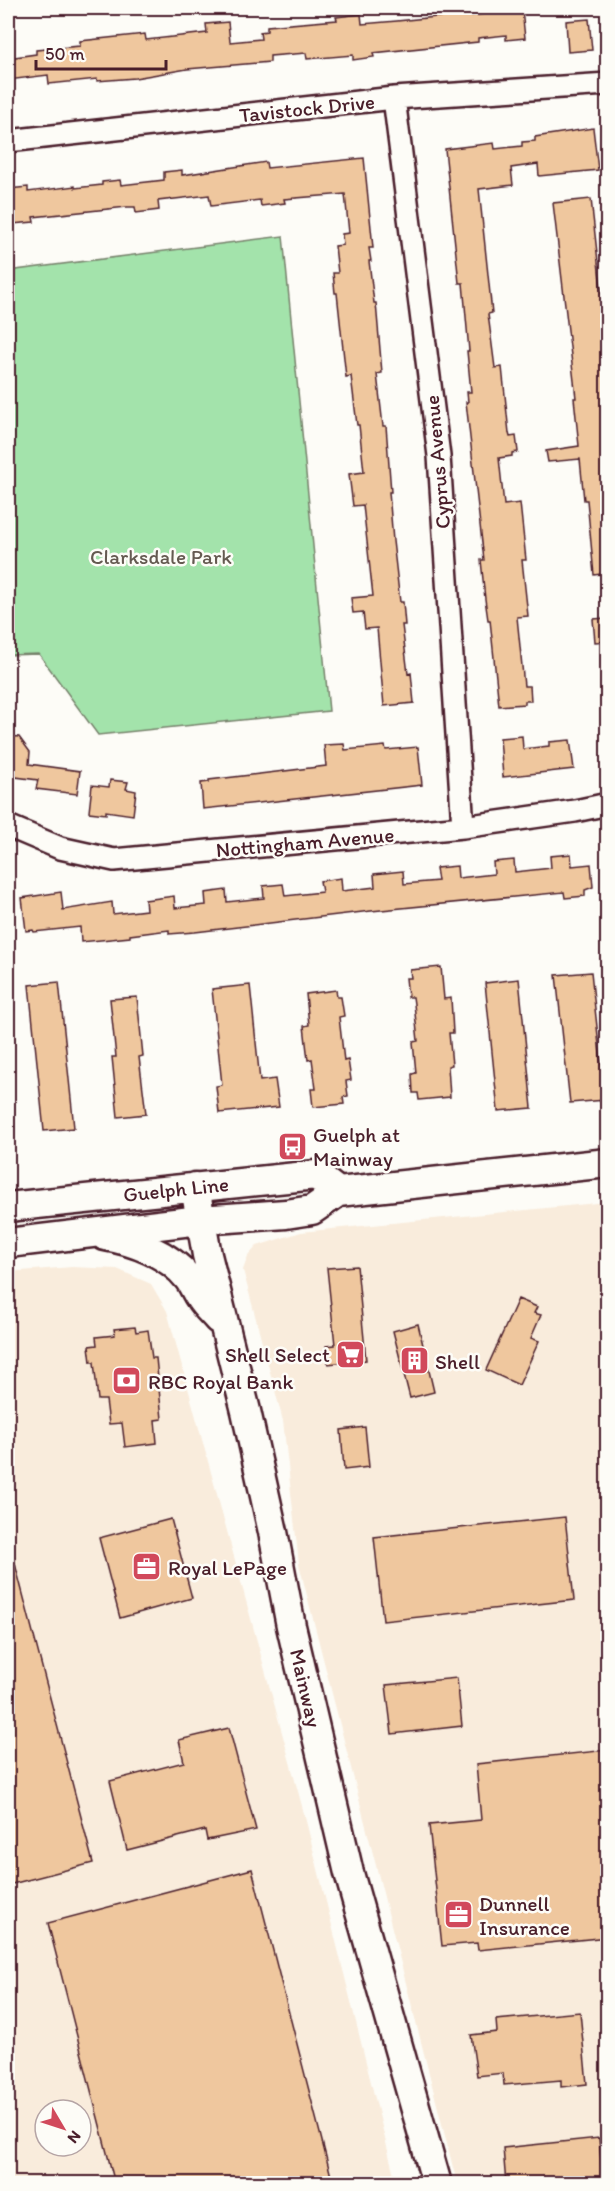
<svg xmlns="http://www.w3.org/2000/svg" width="615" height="2191" viewBox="0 0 615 2191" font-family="Itim,sans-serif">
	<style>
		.built { fill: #f9ecdc; fill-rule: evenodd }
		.green { fill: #a3e3ab; stroke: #76816b; stroke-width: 1.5 }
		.building { fill: #efc79e; stroke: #4a1f2b; stroke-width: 1.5 }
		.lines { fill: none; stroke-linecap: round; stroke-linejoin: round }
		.street-casing { stroke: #4a1f2b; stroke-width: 26 }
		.secondary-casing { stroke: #4a1f2b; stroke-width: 33 }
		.street { stroke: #fdfcf7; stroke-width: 21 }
		.secondary { stroke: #fdfcf7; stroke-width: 28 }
		.labels { text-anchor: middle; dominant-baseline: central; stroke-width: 5; stroke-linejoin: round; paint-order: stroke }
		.street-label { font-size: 21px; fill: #4a1f2b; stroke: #fdfcf7 }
		.park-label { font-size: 21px; fill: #655a51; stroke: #fdfcf7 }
		.poi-label { font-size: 21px; fill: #4a1f2b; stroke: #fdfcf7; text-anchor: start }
	</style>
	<rect width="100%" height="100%" fill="#fdfcf7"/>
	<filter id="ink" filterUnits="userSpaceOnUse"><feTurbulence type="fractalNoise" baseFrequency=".0167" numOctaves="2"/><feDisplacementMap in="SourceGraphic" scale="12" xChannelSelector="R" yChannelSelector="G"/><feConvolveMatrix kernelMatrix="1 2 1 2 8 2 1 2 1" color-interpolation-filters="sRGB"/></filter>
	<g filter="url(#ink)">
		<path class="built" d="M607,1202V2183H457L299,1564L283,1421L243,1270L248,1256L257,1246L301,1232Z
			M72,1267L117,1269L151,1284L167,1311L305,1817L396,2183L8,2184V1272ZM45,2110H81V2146H45Z"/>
		<path class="green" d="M283,236L329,711L98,735L39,654L8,655V271Z"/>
		<path class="building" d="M467,8L468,16L522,10L525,38L506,40V35L478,38V42L373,53L374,57L353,60V55L307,59L306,53L270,56V62L187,69L135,78L97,81V79L49,84L48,75L8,80V58L36,54V50L80,46V41L145,34L146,40L207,33L206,24L228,22L230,42L261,39L260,32L267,31V26L337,20L336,17L361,14L362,24L397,21L446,16V10Z
			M589,19L592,50L568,52L566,21Z
			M593,128L598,170L539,176L538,164L511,168L513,185L479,189L492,313L488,314L495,368L502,367L509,433L510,437L516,436L518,452L512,453V456L499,458L504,505L520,503L526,560H522L528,616L517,617L524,686H530L531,701H525V704L499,706L490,620H488L485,599L481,560H484L466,402H468L467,392H471L467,351H469L463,283H459L445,149L494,143L495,149L522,146V142L535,141V137Z
			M364,158L373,248H369L371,261H369L374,303H376L382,373L377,374L383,426H386L391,492H389L393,541L400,602H403L405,625H402L408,674L411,673L414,703L384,706L377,628L365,629L363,612L353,613L351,598L373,596L363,505L353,506L349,474L364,472L359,425H357L351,376L346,377L337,293H335L333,273H338L335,246L343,245L342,234L349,233L345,194L284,199L285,203L261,206L260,200L211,206L209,195L158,201L159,210L136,213L135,207H127L33,217L34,222L12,224L11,210H8V189L28,187V192L75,186V188L102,185V182L120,180L121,185L164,180V172L182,170V175L266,162L267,168Z
			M591,199L608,351V573L594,575L587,500H584L580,459L548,462L546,451L579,446L574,398H576L553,203Z
			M608,618V641L595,642L593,619Z
			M8,736L19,737L30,752L29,764L80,771L77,794L36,789L38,780L8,776Z
			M522,736L523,749L549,746V742L570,740L574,769L503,777L500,738Z
			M344,744L345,750L385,746L386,750L418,747L422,785L203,809L201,783L209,782V780L326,766L324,745Z
			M110,780L128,782L126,789L136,791L133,815L106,811V814L89,812L92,785L109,787Z
			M571,854L572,866L591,864L593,887L585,890V896L565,898L564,892L371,911L195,932L169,934V930L130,935V937L81,942L80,927L34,932L33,930L26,931L22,898L61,892L63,910L112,902L113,914L146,910L145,900L174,896L175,908L206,905L205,893L226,890L227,902L264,898L263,886L283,884L285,896L322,892L320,881L341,878L342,891L375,887L374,874L403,871L404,884L438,881L436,868L457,866L458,878L494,874L493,862L514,860L515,872L551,868L550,856Z
			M441,967L444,999L451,998L453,1033H449L452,1065L448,1066L450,1097L419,1100L418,1093H413L412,1074L416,1073L413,1042L418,1041L414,1004L413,997H408L406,978H411L410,970Z
			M591,972L605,1100L570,1103L556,975Z
			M519,979L532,1108L498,1111L485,983Z
			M59,982L74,1128L44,1131L29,985Z
			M250,985L260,1081L275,1079L279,1107L219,1113L216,1086L222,1085L212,989Z
			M336,990L337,997H341L344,1016L339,1017L344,1061L348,1060L351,1080L346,1081L348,1096L343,1097L344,1104L313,1107L311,1089H316L312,1059L308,1060L304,1026L309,1025L306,994Z
			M137,997L143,1056L139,1057L146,1114L118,1117L112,1057H116L110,999Z
			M357,1266L366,1360L328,1364L326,1346L335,1345L327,1268Z
			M518,1299L537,1307L534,1313L541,1315L531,1338L539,1341L519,1385L486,1370Z
			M418,1324L434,1392L410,1398L393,1331Z
			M135,1327L136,1332L148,1330L152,1358H156L162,1419L155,1420L157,1443L125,1447L122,1423L109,1424L106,1400H98L94,1362H91L89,1346L97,1345L96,1337L115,1335L114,1329Z
			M365,1427L369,1467L344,1470L341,1430Z
			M565,1517L574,1600L383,1621L374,1537Z
			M171,1519L192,1598L120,1618L99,1538Z
			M8,1552H12L93,1863L8,1885Z
			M457,1678L462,1726L392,1734L386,1685Z
			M229,1728L256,1830L207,1840L205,1830L127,1850L110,1781L184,1762L179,1740Z
			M608,1750V1937L478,1950L477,1943L442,1946L429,1825L481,1820L476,1764Z
			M252,1869L333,2184H115L48,1923Z
			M580,2012L587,2084L561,2087V2080L504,2085L503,2073L477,2076L471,2035L497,2032L496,2020Z
			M599,2138L603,2184H506L503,2148Z"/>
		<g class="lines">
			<defs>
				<path id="street" d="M394,98L439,456L463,827
					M8,141L394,98L608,84
					M8,826L60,848L114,860L463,827L575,811L608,804"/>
				<path id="secondary" d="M195,1187L207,1255L246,1411L273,1532L291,1626L349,1873L437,2184
					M8,1207L316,1175L338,1192
					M105,1236C134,1241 169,1254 188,1278C193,1284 195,1291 200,1298C205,1306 212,1312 218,1319
					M8,1243L200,1220L286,1214L312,1210L338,1192L608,1163"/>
			</defs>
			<use href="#street" class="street-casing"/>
			<use href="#secondary" class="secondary-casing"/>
			<use href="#street" class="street"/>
			<use href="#secondary" class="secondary"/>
		</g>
	</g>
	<defs>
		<symbol id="bus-square" viewBox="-11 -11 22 22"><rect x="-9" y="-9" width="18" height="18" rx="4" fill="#d1495b" stroke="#fdfcf7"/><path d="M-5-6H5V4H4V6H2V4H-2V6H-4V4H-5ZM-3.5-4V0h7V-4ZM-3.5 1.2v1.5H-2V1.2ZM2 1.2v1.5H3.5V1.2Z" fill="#fff"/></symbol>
		<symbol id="supermarket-square" viewBox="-11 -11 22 22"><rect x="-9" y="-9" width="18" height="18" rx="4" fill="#d1495b" stroke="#fdfcf7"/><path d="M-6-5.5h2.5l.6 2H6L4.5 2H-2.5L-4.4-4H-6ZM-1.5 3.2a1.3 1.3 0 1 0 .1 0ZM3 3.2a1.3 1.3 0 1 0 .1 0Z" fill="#fff"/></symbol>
		<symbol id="building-square" viewBox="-11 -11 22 22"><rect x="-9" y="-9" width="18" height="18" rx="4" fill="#d1495b" stroke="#fdfcf7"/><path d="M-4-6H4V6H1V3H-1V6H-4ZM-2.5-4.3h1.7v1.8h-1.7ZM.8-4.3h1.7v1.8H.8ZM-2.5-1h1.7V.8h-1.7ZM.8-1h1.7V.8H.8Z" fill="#fff"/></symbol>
		<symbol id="bank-square" viewBox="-11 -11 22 22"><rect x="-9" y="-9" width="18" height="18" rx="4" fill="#d1495b" stroke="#fdfcf7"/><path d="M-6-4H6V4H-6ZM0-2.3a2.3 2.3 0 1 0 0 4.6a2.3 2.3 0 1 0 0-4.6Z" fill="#fff"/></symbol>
		<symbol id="office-square" viewBox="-11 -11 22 22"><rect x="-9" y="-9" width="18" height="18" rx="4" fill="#d1495b" stroke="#fdfcf7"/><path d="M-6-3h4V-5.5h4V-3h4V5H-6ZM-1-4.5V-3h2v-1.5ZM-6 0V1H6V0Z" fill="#fff"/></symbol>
	</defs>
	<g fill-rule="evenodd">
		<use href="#bus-square" x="276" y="1130" width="33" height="33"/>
		<use href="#supermarket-square" x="334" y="1338" width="33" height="33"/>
		<use href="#building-square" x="398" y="1344" width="33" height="33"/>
		<use href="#bank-square" x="110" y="1364" width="33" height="33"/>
		<use href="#office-square" x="130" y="1550" width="33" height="33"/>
		<use href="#office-square" x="442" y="1898" width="33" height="33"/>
	</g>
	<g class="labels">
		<g class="street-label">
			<text transform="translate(307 108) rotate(-6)">Tavistock Drive</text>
			<text transform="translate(437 462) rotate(-95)">Cyprus Avenue</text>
			<text transform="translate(305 842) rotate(-5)">Nottingham Avenue</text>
			<text transform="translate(176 1189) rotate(-6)">Guelph Line</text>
			<text transform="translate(306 1688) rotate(77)">Mainway</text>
		</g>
		<g class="park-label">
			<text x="161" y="556">Clarksdale Park</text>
		</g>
		<g class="poi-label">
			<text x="313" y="1134">Guelph at<tspan x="313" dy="24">Mainway</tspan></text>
			<text x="330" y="1354" text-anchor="end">Shell Select</text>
			<text x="435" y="1361">Shell</text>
			<text x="148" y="1381">RBC Royal Bank</text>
			<text x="168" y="1567">Royal LePage</text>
			<text x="479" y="1903">Dunnell<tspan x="479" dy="24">Insurance</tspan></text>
		</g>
	</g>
	<rect width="615" height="2191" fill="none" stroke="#fdfcf7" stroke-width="30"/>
	<rect x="15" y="15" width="585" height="2161" fill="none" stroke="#4a1f2b" stroke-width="2" filter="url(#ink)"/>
	<g transform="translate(63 2128) rotate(129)"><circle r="28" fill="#fdfcf7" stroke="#b5a4a5" stroke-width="1.5"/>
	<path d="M0-4.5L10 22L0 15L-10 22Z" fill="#d1495b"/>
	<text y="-9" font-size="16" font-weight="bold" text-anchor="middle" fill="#4a1f2b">N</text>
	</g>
	<path d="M36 60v9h130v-9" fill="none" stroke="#4a1f2b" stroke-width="3"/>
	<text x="45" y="60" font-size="18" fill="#4a1f2b" stroke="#fdfcf7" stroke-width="4.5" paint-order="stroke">50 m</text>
</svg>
